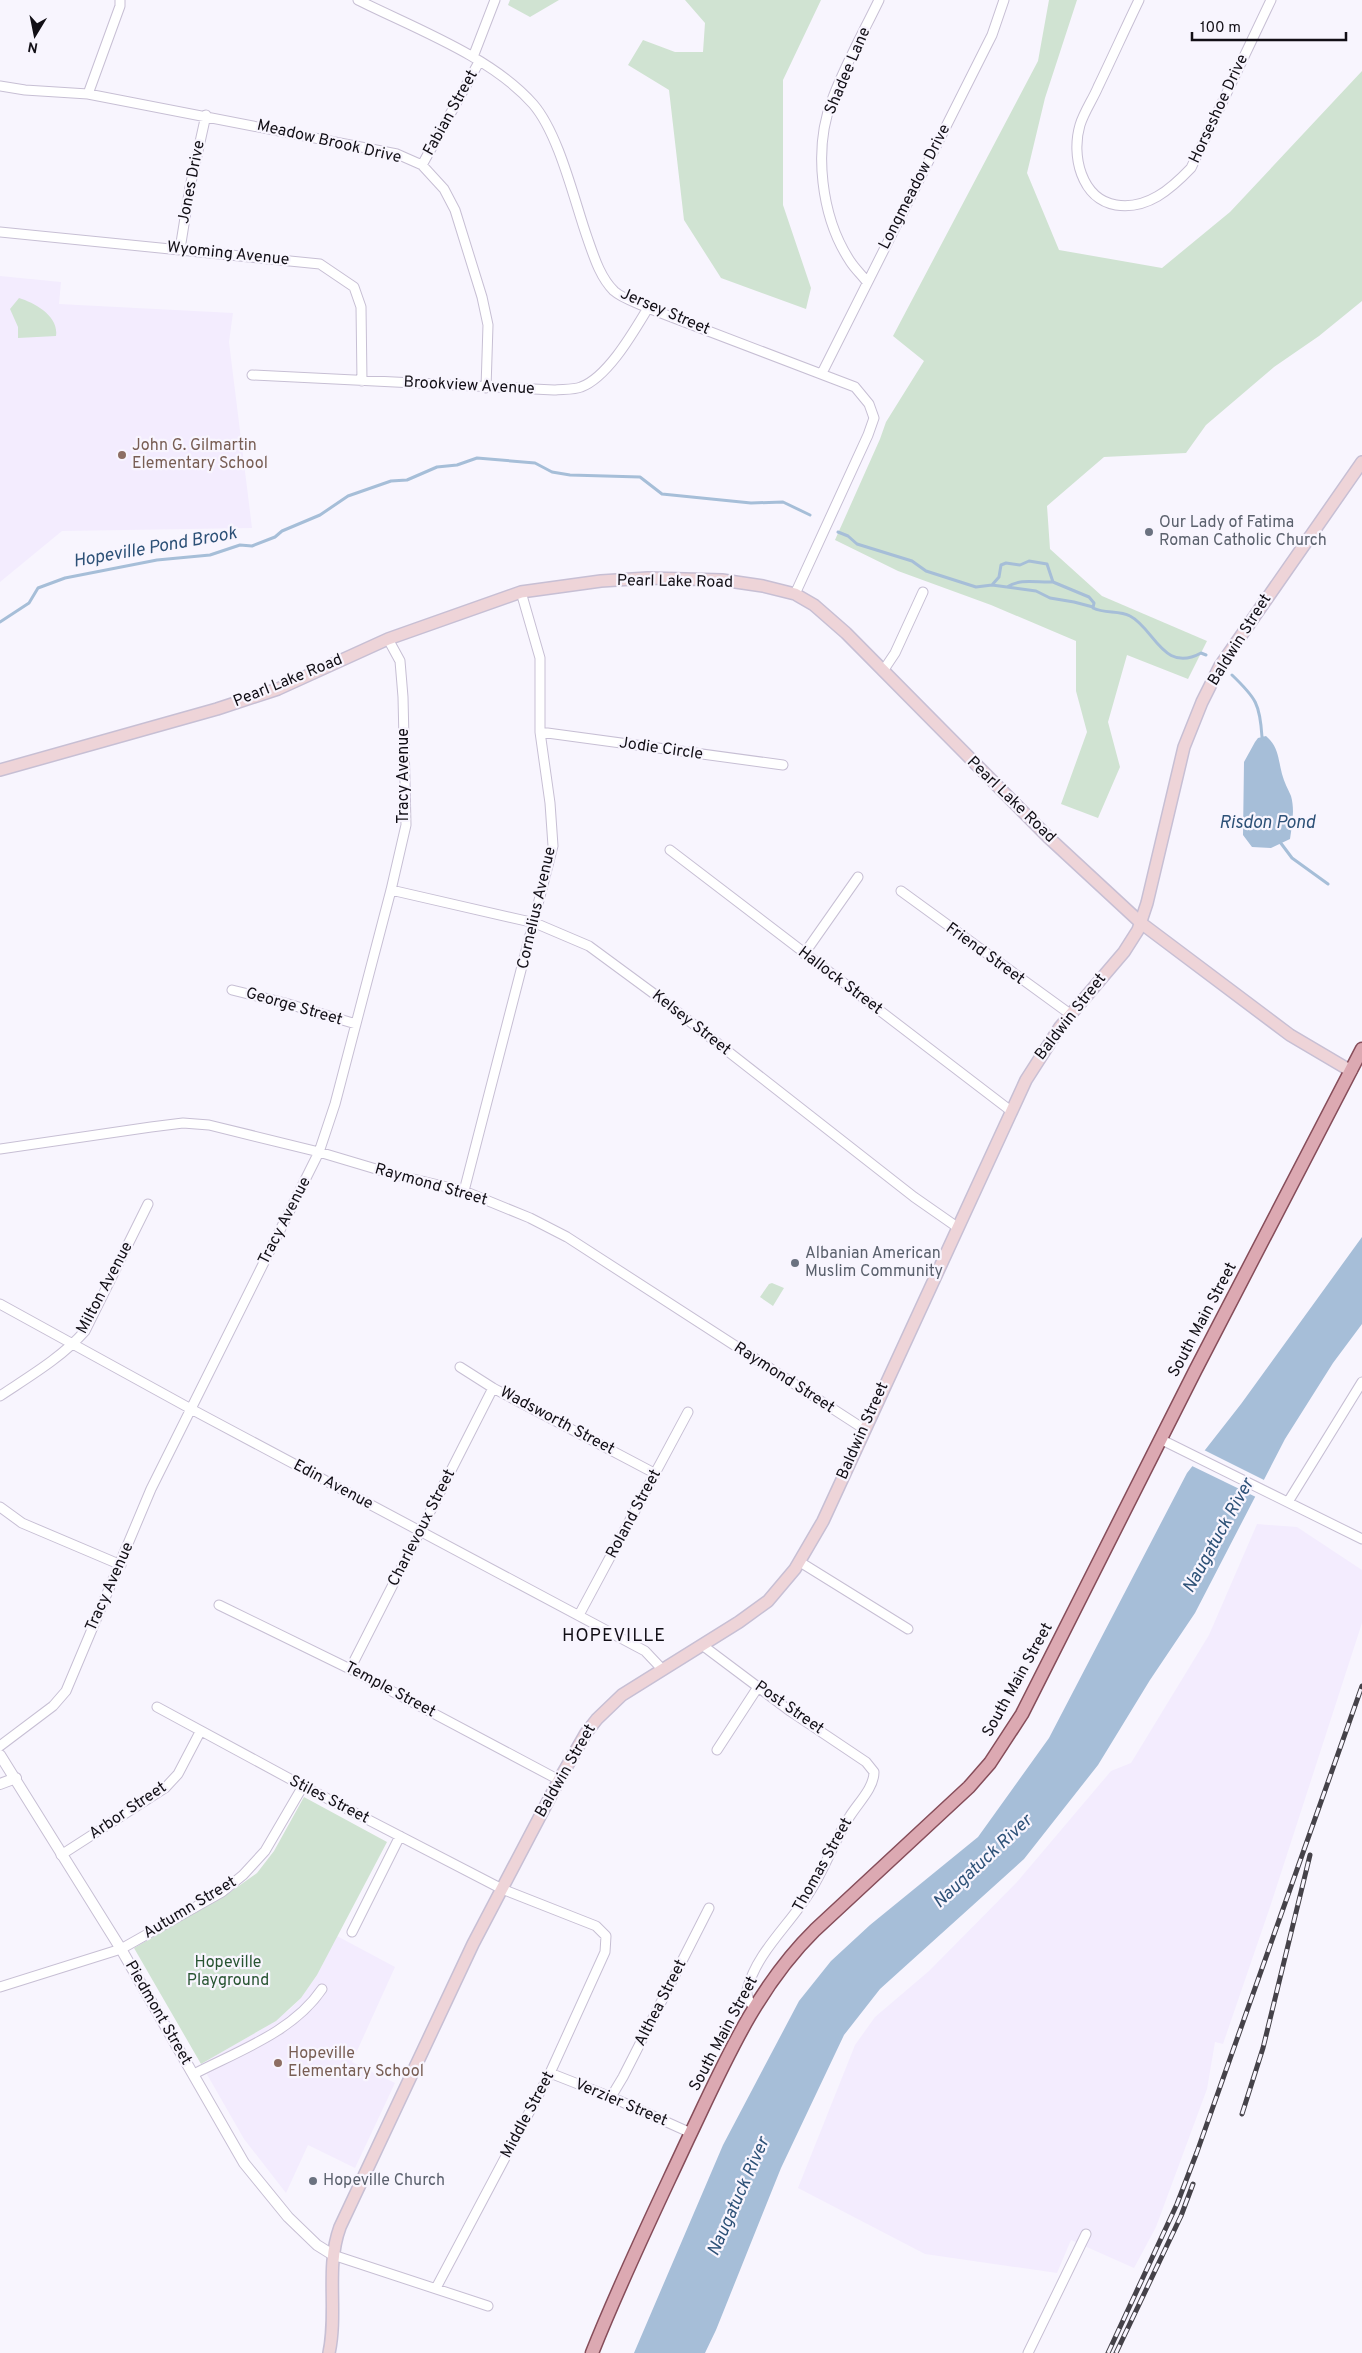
<svg xmlns="http://www.w3.org/2000/svg" width="1362" height="2353" viewBox="0 0 1362 2353" font-family="Overpass,sans-serif">
	<style>
		.built { fill: #f3ecfe }
		.green { fill: #d0e3d2 }
		.water { fill: #a6bed8 }
		.pier { fill: #f8f5fe }
		.lines { fill: none; stroke-linecap: round; stroke-linejoin: round }
		.stream { stroke: #a6bed8; stroke-width: 3 }
		.minor-casing { stroke: #c7bfd4; stroke-width: 11 }
		.tertiary-casing { stroke: #c7bfd4; stroke-width: 12 }
		.secondary-casing { stroke: #c7bfd4; stroke-width: 14 }
		.primary-casing { stroke: #864d5a; stroke-width: 15 }
		.minor { stroke: #fff; stroke-width: 9 }
		.tertiary { stroke: #fff; stroke-width: 10 }
		.secondary { stroke: #eed4d8; stroke-width: 11 }
		.primary { stroke: #dca9b2; stroke-width: 12 }
		.rail-casing { stroke: #454249; stroke-width: 5 }
		.rail { stroke: #f8f5fe; stroke-width: 3; stroke-dasharray: 9; stroke-linecap: butt }
		.education-dot { fill: #8d6e63; stroke: #f8f5fe; stroke-width: 2 }
		.worship-dot { fill: #6b7280; stroke: #f8f5fe; stroke-width: 2 }
		.labels { text-anchor: middle; dominant-baseline: central; stroke-width: 4.5; stroke-linejoin: round; paint-order: stroke }
		.street-label { font-size: 16px; fill: #120f16; stroke: #f8f5fe }
		.education-label { font-size: 16px; fill: #785e54; stroke: #f8f5fe; text-anchor: start }
		.worship-label { font-size: 16px; fill: #5b616d; stroke: #f8f5fe; text-anchor: start }
		.park-label { font-size: 16px; fill: #285532; stroke: #f8f5fe }
		.water-label { font-size: 18px; font-style: italic; fill: #2d5177; stroke: #f8f5fe }
		.neighbourhood-label { font-size: 18px; letter-spacing: 1px; fill: #120f16; stroke: #f8f5fe }
	</style>
	<rect width="100%" height="100%" fill="#f8f5fe"/>
	<path class="built" d="M0,276L61,282L59,304L233,313L229,342L252,528L62,531L0,582Z
		M1257,1524L1297,1527L1362,1570V1623L1270,1907L1223,2044L1215,2042L1207,2089L1156,2227L1134,2268L1071,2240L1057,2273L925,2254L798,2188L855,2045L875,2017L929,1971L1017,1882L1111,1771L1131,1763L1209,1635Z
		M337,1936L395,1967L352,2062L395,2083L355,2168L308,2145L286,2193L244,2139L201,2064L262,2029L289,2010L301,1998L317,1975Z"/>
	<path class="green" d="M510,0H559L530,17L508,5Z
		M685,0H821L783,80V205L811,288L806,309L721,278L684,220L669,90L628,65L643,40L675,52H703L705,23Z
		M1049,0H1077L1045,98L1027,173L1059,250L1162,268L1230,212L1362,71V301L1319,336L1274,367L1206,425L1186,453L1104,457L1047,506L1050,549L1102,596L1207,641L1188,679L1127,655L1108,722L1120,767L1098,818L1061,804L1087,732L1076,691V641L991,605L898,571L835,540L880,439L886,422L924,361L893,336L1038,61Z
		M19,298C35,303 59,316 56,336L18,338V327L10,309Z
		M772,1283L784,1288L773,1306L760,1297L769,1284Z
		M304,1797L387,1842L317,1975L301,1998L276,2021L201,2064L134,1948L226,1895L257,1873L274,1851Z"/>
	<path class="water" d="M1266,736C1279,747 1278,759 1282,774C1284,782 1288,789 1291,796C1295,810 1292,825 1290,839L1271,848L1252,847L1243,835L1244,762L1255,742L1258,738Z
		M1362,1237V1324L1333,1363L1285,1439L1195,1613L1150,1680L1098,1765L1024,1859L880,1989L844,2035L781,2168L716,2330L705,2353H634L723,2145L799,2001L831,1961L870,1925L978,1837L1049,1738L1187,1473L1241,1404Z"/>
	<path class="pier" d="M1202,1449L1266,1481L1258,1498L1190,1465Z"/>
	<g class="lines">
		<path class="stream" d="M838,532L848,536L857,544L912,561L926,571L976,587L992,585L999,577L1001,565L1006,563L1020,565L1029,561L1047,564L1053,582L1089,597L1094,603L1093,608C1105,614 1119,610 1130,616C1154,628 1163,674 1201,653L1206,655
			M992,585L1036,591L1050,598L1074,602L1093,607
			M1007,587C1020,578 1038,583 1053,582
			M0,622L29,603L38,588L65,578L157,560L210,555L240,545L252,546L275,537L282,531L320,515L348,496L391,481L407,480L437,467L457,465L477,458L535,463L552,472L570,475L640,477L662,494L751,503L783,502L810,515
			M1232,675C1256,698 1260,704 1262,737L1264,739
			M1280,842L1292,858L1328,884"/>
		<defs>
			<path id="minor" d="M358,0C414,28 492,57 533,104C559,134 574,200 587,237C594,257 600,277 614,291C623,299 638,303 648,308L855,387L869,404L874,418L868,435L795,594
				M1139,0C1125,29 1112,58 1098,87C1093,99 1084,112 1080,125C1071,155 1081,199 1116,205C1147,210 1171,189 1191,168L1271,0
				M473,57L495,0
				M0,86L25,90L88,94L397,154L422,165L444,189L455,210L482,297L488,325L486,388
				M88,94L120,6V0
				M422,165L479,62
				M0,232L320,264L354,287L361,307L362,381
				M180,249L190,187L206,115
				M867,282C862,275 855,269 850,261C821,217 813,149 832,100C845,65 863,33 879,0
				M822,373L992,35L1004,0
				M252,375L554,390C562,389 574,390 581,387C608,377 634,331 648,308
				M883,671L895,653L923,592
				M540,732L783,765
				M670,850L1011,1111
				M391,890L535,923L589,946L661,999L914,1197L957,1227
				M901,891L1070,1014
				M804,954L858,877
				M232,990L285,1003L356,1024
				M0,1149L151,1127L183,1123L209,1125L319,1152L396,1175L464,1191L530,1218L567,1237L864,1429
				M464,1191L553,846L550,803L540,732V658L521,592
				M0,1304L191,1409L645,1651L662,1669
				M460,1367L493,1388L656,1474
				M0,1396C30,1376 61,1358 85,1331L148,1204
				M1160,1439L1362,1539
				M1288,1502L1362,1382
				M0,1507L22,1523L121,1565
				M800,1562L908,1629
				M219,1605L350,1669L559,1780
				M579,1615L688,1412
				M702,1645L790,1711L866,1762L874,1772C874,1788 858,1803 850,1816C835,1839 826,1866 811,1890C791,1924 757,1951 747,1990C746,1997 749,2002 754,2007
				M350,1669L493,1388
				M157,1707L303,1786L502,1889L596,1926L606,1936L605,1952L550,2073L436,2288
				M0,1746L53,1706L66,1691L151,1489L319,1152L335,1104L391,890L406,825L403,697L400,661L388,639
				M717,1750L758,1687
				M61,1855L165,1788L178,1774L200,1732
				M352,1932L400,1836
				M0,1987L121,1949L222,1892L243,1875L265,1851L303,1786
				M550,2073L611,2097L691,2133
				M194,2074C238,2051 293,2032 322,1989
				M611,2097L623,2077L709,1908
				M333,2255L488,2306
				M1028,2353L1086,2234"/>
			<path id="tertiary" d="M0,1755L121,1949L244,2163L288,2217L317,2245L333,2255
				M0,1784L16,1778"/>
			<path id="secondary" d="M0,770L217,709L278,689L388,639L521,592L601,581L648,578L722,580L763,586L795,594L814,605L846,633L1048,837L1141,923L1290,1035L1351,1071
				M329,2353C338,2311 325,2268 340,2227L473,1944L559,1780L586,1733L597,1719L622,1695L739,1622L768,1601L795,1569L823,1521L1026,1080L1060,1027L1124,952L1138,930L1147,903L1184,747L1202,702L1220,666L1362,462"/>
			<path id="primary" d="M592,2353C621,2280 655,2210 688,2139C724,2064 755,1989 815,1930L969,1787L990,1763L1022,1714L1195,1371L1362,1049"/>
		</defs>
		<use href="#minor" class="minor-casing"/>
		<use href="#tertiary" class="tertiary-casing"/>
		<use href="#secondary" class="secondary-casing"/>
		<use href="#primary" class="primary-casing"/>
		<use href="#minor" class="minor"/>
		<use href="#tertiary" class="tertiary"/>
		<use href="#secondary" class="secondary"/>
		<use href="#primary" class="primary"/>
		<defs>
			<path id="rail" d="M1242,2114L1263,2048L1310,1855
				M1108,2353L1177,2204L1197,2152L1362,1686
				M1116,2353L1181,2216L1193,2184"/>
		</defs>
		<use href="#rail" class="rail-casing"/>
		<use href="#rail" class="rail"/>
	</g>
	<g class="education-dot">
		<circle cx="122" cy="455" r="5"/>
		<circle cx="278" cy="2063" r="5"/>
	</g>
	<g class="worship-dot">
		<circle cx="1149" cy="532" r="5"/>
		<circle cx="795" cy="1263" r="5"/>
		<circle cx="313" cy="2181" r="5"/>
	</g>
	<g class="labels">
		<g class="street-label">
			<text transform="translate(848 71) rotate(-67)">Shadee Lane</text>
			<text transform="translate(1219 109) rotate(-65)">Horseshoe Drive</text>
			<text transform="translate(451 113) rotate(-61)">Fabian Street</text>
			<text transform="translate(329 142) rotate(13)">Meadow Brook Drive</text>
			<text transform="translate(192 182) rotate(-79)">Jones Drive</text>
			<text transform="translate(915 187) rotate(-63)">Longmeadow Drive</text>
			<text transform="translate(228 254) rotate(6)">Wyoming Avenue</text>
			<text transform="translate(665 312) rotate(23)">Jersey Street</text>
			<text transform="translate(469 386) rotate(3)">Brookview Avenue</text>
			<text transform="translate(675 582) rotate(1)">Pearl Lake Road</text>
			<text transform="translate(1240 640) rotate(-58)">Baldwin Street</text>
			<text transform="translate(288 681) rotate(-22)">Pearl Lake Road</text>
			<text transform="translate(661 749) rotate(8)">Jodie Circle</text>
			<text transform="translate(404 776) rotate(-90)">Tracy Avenue</text>
			<text transform="translate(1011 800) rotate(44)">Pearl Lake Road</text>
			<text transform="translate(537 908) rotate(-77)">Cornelius Avenue</text>
			<text transform="translate(985 954) rotate(36)">Friend Street</text>
			<text transform="translate(840 981) rotate(37)">Hallock Street</text>
			<text transform="translate(294 1007) rotate(16)">George Street</text>
			<text transform="translate(1071 1017) rotate(-52)">Baldwin Street</text>
			<text transform="translate(691 1023) rotate(38)">Kelsey Street</text>
			<text transform="translate(431 1185) rotate(16)">Raymond Street</text>
			<text transform="translate(285 1221) rotate(-63)">Tracy Avenue</text>
			<text transform="translate(105 1288) rotate(-62)">Milton Avenue</text>
			<text transform="translate(1203 1320) rotate(-62)">South Main Street</text>
			<text transform="translate(784 1378) rotate(33)">Raymond Street</text>
			<text transform="translate(557 1421) rotate(28)">Wadsworth Street</text>
			<text transform="translate(863 1431) rotate(-66)">Baldwin Street</text>
			<text transform="translate(333 1485) rotate(28)">Edin Avenue</text>
			<text transform="translate(634 1514) rotate(-62)">Roland Street</text>
			<text transform="translate(422 1528) rotate(-63)">Charlevoux Street</text>
			<text transform="translate(110 1587) rotate(-66)">Tracy Avenue</text>
			<text transform="translate(1018 1680) rotate(-61)">South Main Street</text>
			<text transform="translate(390 1690) rotate(28)">Temple Street</text>
			<text transform="translate(789 1708) rotate(35)">Post Street</text>
			<text transform="translate(566 1771) rotate(-60)">Baldwin Street</text>
			<text transform="translate(329 1800) rotate(27)">Stiles Street</text>
			<text transform="translate(128 1811) rotate(-34)">Arbor Street</text>
			<text transform="translate(823 1865) rotate(-61)">Thomas Street</text>
			<text transform="translate(190 1908) rotate(-31)">Autumn Street</text>
			<text transform="translate(661 2003) rotate(-63)">Althea Street</text>
			<text transform="translate(158 2013) rotate(60)">Piedmont Street</text>
			<text transform="translate(724 2034) rotate(-62)">South Main Street</text>
			<text transform="translate(621 2103) rotate(23)">Verzier Street</text>
			<text transform="translate(528 2115) rotate(-62)">Middle Street</text>
		</g>
		<g class="education-label">
			<text x="132" y="446">John G. Gilmartin<tspan x="132" dy="18">Elementary School</tspan></text>
			<text x="288" y="2054">Hopeville<tspan x="288" dy="18">Elementary School</tspan></text>
		</g>
		<g class="worship-label">
			<text x="1159" y="523">Our Lady of Fatima<tspan x="1159" dy="18">Roman Catholic Church</tspan></text>
			<text x="805" y="1254">Albanian American<tspan x="805" dy="18">Muslim Community</tspan></text>
			<text x="323" y="2181">Hopeville Church</text>
		</g>
		<g class="park-label">
			<text x="228" y="1963">Hopeville<tspan x="228" dy="18">Playground</tspan></text>
		</g>
		<g class="water-label">
			<text transform="translate(155 548) rotate(-10)">Hopeville Pond Brook</text>
			<text x="1267" y="823">Risdon Pond</text>
			<text transform="translate(1219 1536) rotate(-61)">Naugatuck River</text>
			<text transform="translate(983 1862) rotate(-43)">Naugatuck River</text>
			<text transform="translate(739 2197) rotate(-66)">Naugatuck River</text>
		</g>
		<g class="neighbourhood-label">
			<text x="614" y="1636">HOPEVILLE</text>
		</g>
	</g>
	<g transform="translate(35 35) rotate(190)" stroke="#f8f5fe" stroke-width="4" paint-order="stroke">
	<path d="M0-4L9 19L0 12L-9 19Z" fill="#120f16"/>
	<text y="-8" font-size="14" font-weight="bold" text-anchor="middle" fill="#120f16">N</text>
	</g>
	<path d="M1192 32v8h154v-8" fill="none" stroke="#120f16" stroke-width="2.5"/>
	<text x="1200" y="32" font-size="15" fill="#120f16" stroke="#f8f5fe" stroke-width="4" paint-order="stroke">100 m</text>
</svg>
